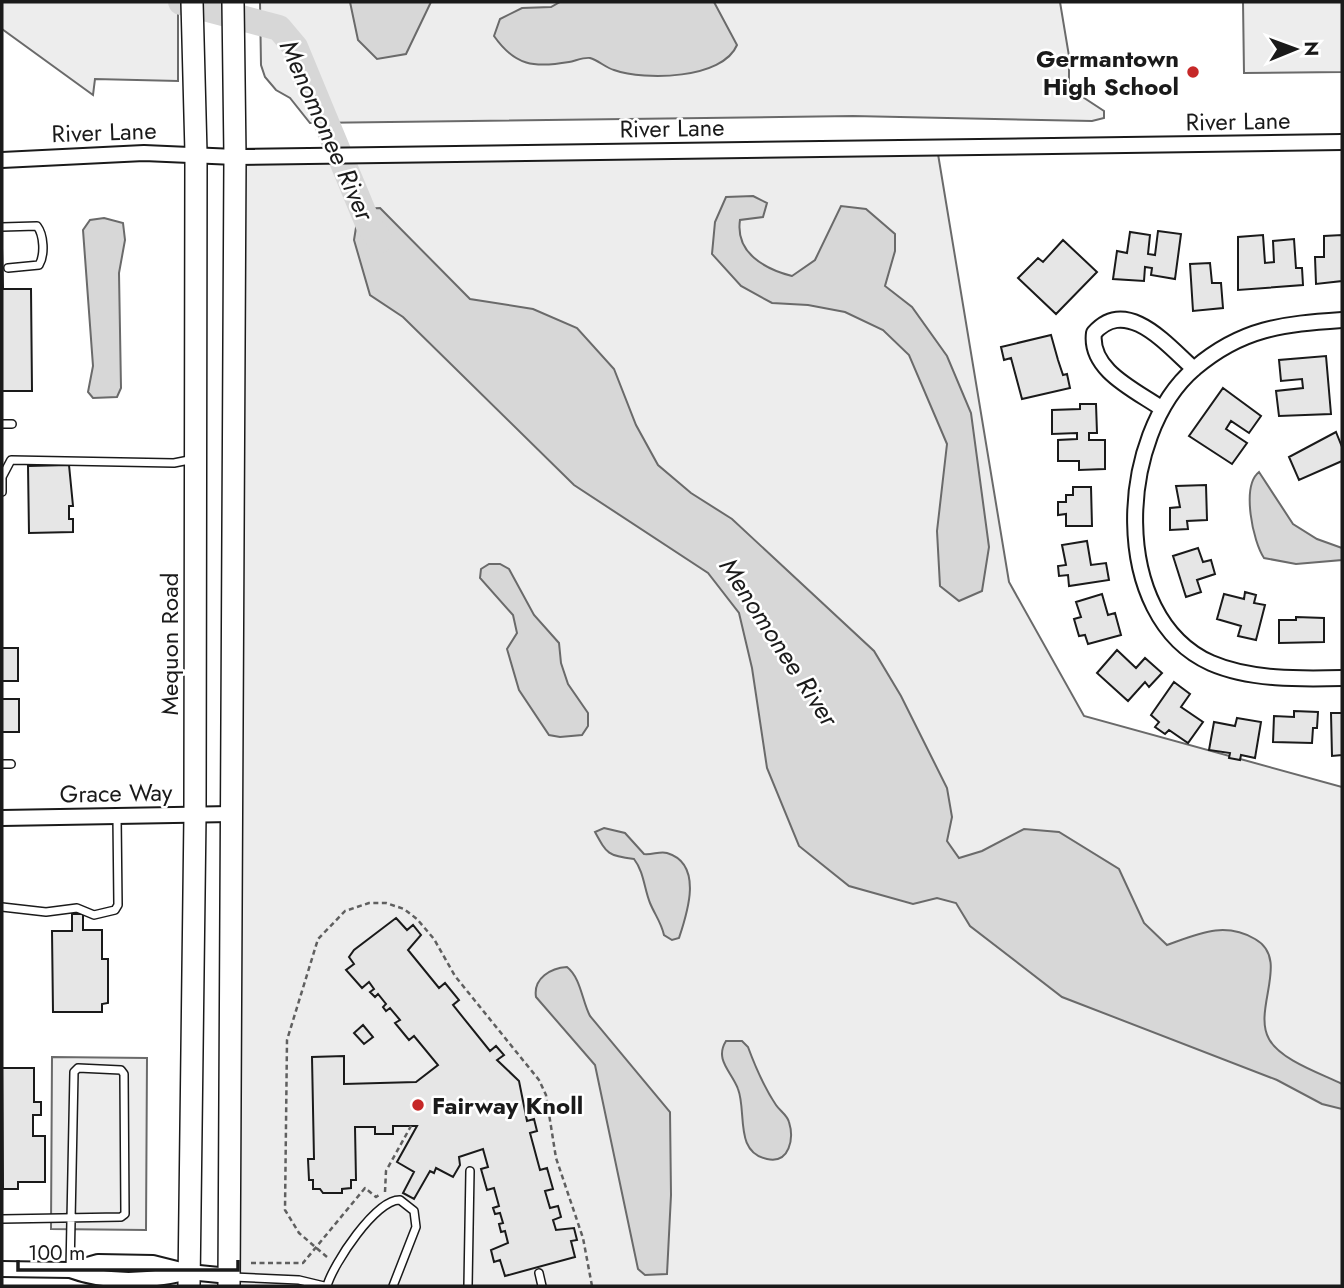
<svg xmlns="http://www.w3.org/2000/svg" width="1344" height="1288" viewBox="0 0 1344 1288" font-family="Jost,sans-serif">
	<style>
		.built { fill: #ededed; stroke: #6a6a6a; stroke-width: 2 }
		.water { fill: #d7d7d7; stroke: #6a6a6a; stroke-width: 2 }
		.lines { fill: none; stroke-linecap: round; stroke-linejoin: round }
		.river { stroke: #d7d7d7; stroke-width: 26 }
		.building { fill: #e6e6e6; stroke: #1a1a1a; stroke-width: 2 }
		.service-casing { stroke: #1a1a1a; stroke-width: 10 }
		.minor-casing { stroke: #1a1a1a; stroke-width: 18 }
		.primary-casing { stroke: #1a1a1a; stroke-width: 24 }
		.path { stroke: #5f5f5f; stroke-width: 2.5; stroke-dasharray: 5 3.5; stroke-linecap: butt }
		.service { stroke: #fff; stroke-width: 7 }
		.minor { stroke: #fff; stroke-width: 14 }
		.primary { stroke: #fff; stroke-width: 21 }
		.poi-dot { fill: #c62828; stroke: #fff; stroke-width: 2.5 }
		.labels { text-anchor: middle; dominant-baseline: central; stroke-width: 5; stroke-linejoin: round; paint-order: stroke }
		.poi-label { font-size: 24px; font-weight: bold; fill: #1a1a1a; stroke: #fff; text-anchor: end }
		.street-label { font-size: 24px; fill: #1a1a1a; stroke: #fff }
		.water-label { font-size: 26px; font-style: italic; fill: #1a1a1a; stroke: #fff }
	</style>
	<rect width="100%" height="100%" fill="#fff"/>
	<path class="built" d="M2,2H178V81L95,79L93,95L2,29Z
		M260,2H1060L1069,56V88L1104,111V118L1092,121L853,116L310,123L290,98L276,90L265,77L261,65Z
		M1243,2H1342V72L1244,73Z
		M937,148L1009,582L1084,716L1342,787V1286H240L235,157Z
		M52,1057L147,1058L146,1230L51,1229Z"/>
	<path class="water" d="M350,2H431L406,54L377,59L358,40Z
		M560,2H714L737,45C723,79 645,81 614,70C606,68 598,60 590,58C584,57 575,61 569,62C534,68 515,66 494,36L500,19L522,8L551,7Z
		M753,196L767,203L763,217L740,220C735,253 765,269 792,276L815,260L841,206L866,209L895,234V251L885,286L912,307L947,356L971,413L989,547L982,591L959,601L940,586L937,531L947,444L909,355L883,330L845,312L808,305L772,303L741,286L712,254L715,222L726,197Z
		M380,208L470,299L533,309L577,328L614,369L636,425L658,465L691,493L732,519L874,651L901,696L947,788L952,817L947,841L959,858L982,851L1024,829L1059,832L1119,869L1144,923L1167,945C1198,934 1224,921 1255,939C1291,959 1252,1009 1269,1039C1280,1060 1322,1074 1342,1084V1109L1322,1104L1277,1080L1062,997L970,926L956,903L937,898L913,904L849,886L799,846L767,768L752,668L739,613L708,573L574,485L403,317L370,295L354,240L359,209Z
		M104,218L123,223L125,240L119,273L121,388L117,397L93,398L88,392L93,366L83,230L90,220Z
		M1259,472L1293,524L1317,539L1342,548V560L1296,564L1264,558C1253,542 1241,486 1259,472Z
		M489,564H500L509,569L534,615L559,643L561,663L568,684L588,713V726L582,735L560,737L549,735L519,690L507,649L517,633L513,615L480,578L481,569Z
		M604,828L625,833L644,854C652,855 660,851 667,853C704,864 687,914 679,938L672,940L664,935C661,922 655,915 650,903C644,888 644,872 634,859C608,856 607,854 595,832Z
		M567,967C581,978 582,1001 590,1016L670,1112L671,1195L667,1274L645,1275L638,1269L595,1065L536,997C533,978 551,968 567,967Z
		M726,1041H742L748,1047C755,1066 764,1087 776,1105C780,1111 787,1115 789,1122C794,1138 790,1164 767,1159C734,1152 747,1112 738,1089C732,1072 714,1060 726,1041Z"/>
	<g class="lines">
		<path class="river" d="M181,2L279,28L295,47L369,226L380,240"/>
	</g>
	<path class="building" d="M1158,231L1181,234L1175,279L1151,275L1152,268L1145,267L1144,281L1113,279L1117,251L1127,253L1130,232L1150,235L1148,254L1155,255Z
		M1263,235L1265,263L1274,262L1273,241L1294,239L1296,268H1302L1303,285L1238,290V237Z
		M1342,235V281L1316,284L1315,257H1324V236Z
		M1063,240L1097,272L1056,314L1018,278L1038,258L1043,262Z
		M2,248L3,289H31L32,391H2Z
		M1210,263L1212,283H1221L1223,308L1193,311L1190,264Z
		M1051,335L1058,360L1063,375L1067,374L1070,388L1022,399L1011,358L1004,360L1001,347Z
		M1326,356L1331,414L1279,416L1276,391L1303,388L1302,379L1281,381L1279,360Z
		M1223,388L1261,416L1249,433L1231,421L1226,429L1247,443L1232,464L1189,436Z
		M1080,404H1096L1097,433H1089V440H1105V469L1079,470V461H1058V440L1077,439V433L1052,434V410L1080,409Z
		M1336,432L1342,447V461L1299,480L1289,457Z
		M69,465L73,506H69V519H73V532L29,533L28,466Z
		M1206,485L1207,520L1187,521L1188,529L1170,530V508L1180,507L1176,486Z
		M1073,487H1091L1092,526H1066V514L1058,515V502H1066V495H1073Z
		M1087,541L1091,565L1106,563L1109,580L1069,586L1068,575L1059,576L1058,566L1066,565L1062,545Z
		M1198,548L1203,562L1211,560L1215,574L1197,580L1201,592L1186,597L1173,556Z
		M1245,592L1256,595L1254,603L1265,605L1256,640L1238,636L1241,626L1217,619L1224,594L1244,599Z
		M1102,594L1108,615L1115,613L1121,635L1088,644L1085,635L1079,636L1074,619L1081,617L1076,602Z
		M1296,617L1324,618V642L1279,643V620H1296Z
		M2,648H18V681H2Z
		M1117,650L1136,668L1145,658L1162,673L1149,687L1145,682L1128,701L1097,673Z
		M1174,682L1190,694L1181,707L1203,722L1188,743L1169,730L1165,734L1155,727L1159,722L1151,715Z
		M2,699H19V732H2Z
		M1294,711L1318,712L1317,728H1313L1312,743L1273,742L1274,716L1294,717Z
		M1331,713H1342V755L1332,756Z
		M1237,718L1261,722L1255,758L1241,755L1240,760L1229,758L1230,753L1209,750L1214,722L1235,726Z
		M72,914H83V930H102V959H108V1003L102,1004V1012H53L52,931H72Z
		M396,918L407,930L413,925L421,935L408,950L439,988L445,983L459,1000L453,1005L490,1051L496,1046L504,1055L497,1060L519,1081L527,1121L534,1119L537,1131L530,1133L540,1170L547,1168L553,1189L545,1191L550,1208L558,1206L561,1217L553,1220L556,1230L574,1228L577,1240L571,1241L575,1257L505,1276L500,1260L494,1262L491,1250L508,1243L505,1231L501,1232L499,1224L503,1223L500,1213L495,1214L493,1208L499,1206L494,1188L487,1190L481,1169L488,1167L483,1149L459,1157L460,1165L453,1177L436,1168L434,1173L430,1171L414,1199L403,1193L414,1172L397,1162L417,1126H393V1134H375V1127H355L356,1180H351V1188L342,1189V1193H323L320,1189H313V1180H309L308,1159H314L312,1057L344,1056V1084L416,1082L438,1065L414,1036L409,1040L395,1023L400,1020L390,1008L386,1011L383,1007L386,1004L378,994L375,997L370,992L374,989L369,982L362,988L346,970L354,964L349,957L354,950Z
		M363,1025L373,1037L364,1044L354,1033Z
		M2,1068H34V1102H41V1115H33V1136H45V1182H18V1189H3Z"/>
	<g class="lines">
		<defs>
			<path id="service" d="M2,227L37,226C44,235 45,255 39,265L8,268
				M2,424H12
				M2,492V477L11,460L174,463L194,459
				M2,764H11
				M2,907L46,912L77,908L94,915L115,910L118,905L117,817
				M2,1219L121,1217L125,1214L124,1074L121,1070L78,1068L74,1072L70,1270
				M539,1273L542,1286
				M233,1277L299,1280L324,1286
				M327,1286C333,1264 376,1199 400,1200L414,1211L416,1227L393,1286
				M468,1286L470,1171"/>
			<path id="minor" d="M2,160L144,153L235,157L1342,142
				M1342,320C1283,324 1242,328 1195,368C1117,434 1108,617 1211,663C1250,680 1301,679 1342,678
				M1161,408C1135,390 1089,370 1094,333C1127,296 1167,345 1194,369
				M2,818L231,814
				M2,1269L70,1270L98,1262L153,1263L189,1272L229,1276
				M70,1270C108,1284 146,1282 185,1273"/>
			<path id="primary" d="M189,1286L195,815L196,153L192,2
				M229,1286L235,157L233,2"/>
		</defs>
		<use href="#service" class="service-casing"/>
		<use href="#minor" class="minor-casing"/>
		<use href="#primary" class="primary-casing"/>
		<path class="path" d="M385,1192L386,1171L411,1126
			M327,1257L299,1233L285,1210L287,1040L318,939L345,911L369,903H386L404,909L417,919L434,939L455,976L539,1080L546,1095L556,1158L583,1238L592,1286
			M251,1263H303L365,1188L376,1197L379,1195"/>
		<use href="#service" class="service"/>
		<use href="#minor" class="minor"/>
		<use href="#primary" class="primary"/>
	</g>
	<g class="poi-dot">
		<circle cx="1193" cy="72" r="7"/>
		<circle cx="418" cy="1105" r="7"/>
	</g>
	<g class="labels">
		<g class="poi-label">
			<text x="1179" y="58">Germantown<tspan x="1179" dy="28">High School</tspan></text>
			<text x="432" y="1105" text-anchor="start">Fairway Knoll</text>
		</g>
		<g class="street-label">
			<text transform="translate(1238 121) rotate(-1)">River Lane</text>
			<text transform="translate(672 128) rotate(-1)">River Lane</text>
			<text transform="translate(104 132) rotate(-2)">River Lane</text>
			<text transform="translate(169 644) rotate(-90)">Mequon Road</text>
			<text transform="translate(116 793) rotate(-1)">Grace Way</text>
		</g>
		<g class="water-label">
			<text transform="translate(327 130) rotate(66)">Menomonee River</text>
			<text transform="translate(779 642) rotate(57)">Menomonee River</text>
		</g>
	</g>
	<rect width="1344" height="1288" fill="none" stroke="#1a1a1a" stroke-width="7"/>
	<g transform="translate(1295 49) rotate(89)" stroke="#ffffff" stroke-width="5" paint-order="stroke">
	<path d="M0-5L12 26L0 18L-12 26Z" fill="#1a1a1a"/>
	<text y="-10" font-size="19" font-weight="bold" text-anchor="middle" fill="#1a1a1a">N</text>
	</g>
	<path d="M18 1260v10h220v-10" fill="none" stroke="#1a1a1a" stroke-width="3.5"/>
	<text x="28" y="1260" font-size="21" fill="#1a1a1a" stroke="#ffffff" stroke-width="5" paint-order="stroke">100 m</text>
</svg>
